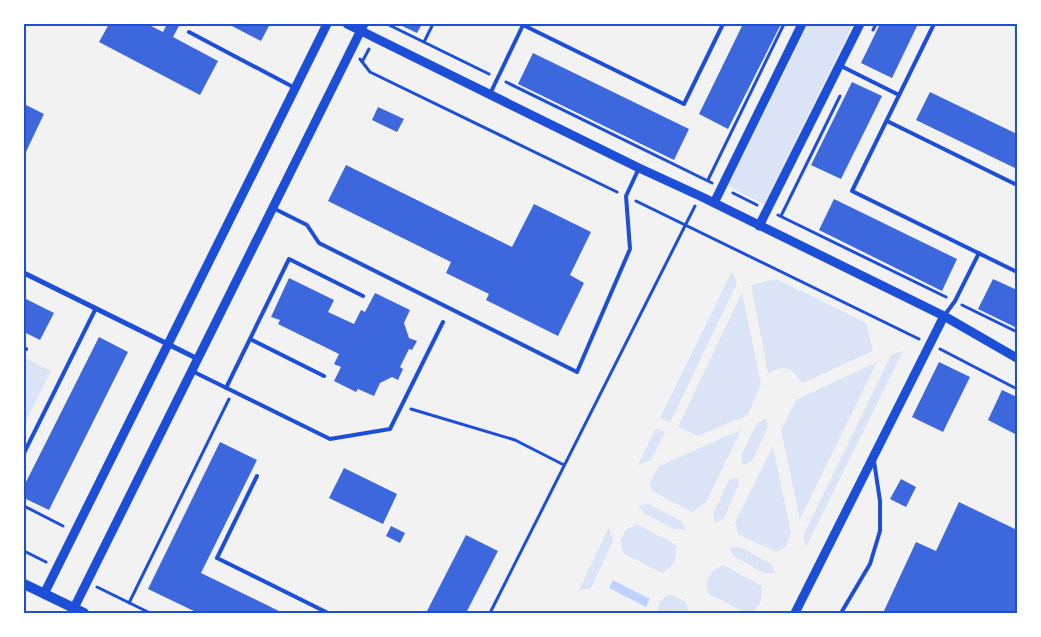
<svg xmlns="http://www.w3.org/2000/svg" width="1041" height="637" viewBox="0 0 1041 637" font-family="Overpass,sans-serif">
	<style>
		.green { fill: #dbe4f7 }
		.water { fill: #bfd3fe }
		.building { fill: #3d67dc }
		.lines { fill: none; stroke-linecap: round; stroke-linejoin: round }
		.path { stroke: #1d4ed8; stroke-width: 3 }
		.service { stroke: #1d4ed8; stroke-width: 4 }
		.minor { stroke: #1d4ed8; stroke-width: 5 }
		.tertiary { stroke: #1d4ed8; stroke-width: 9 }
		.secondary { stroke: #1d4ed8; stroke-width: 10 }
		.neatline { fill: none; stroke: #1d4ed8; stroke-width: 2 }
	</style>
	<rect width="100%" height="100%" fill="#f2f2f2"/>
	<path class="green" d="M808,24H853L764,204L728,186Z
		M732,271L737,283L670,423L660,418Z
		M776,279L866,323L873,351L802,383C792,368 785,364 768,373L751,285Z
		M742,292L761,384L748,415L698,436L678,427Z
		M903,351L806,547L803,536L891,355Z
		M24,357L51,371L24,425Z
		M877,362L800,519L781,430L796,400Z
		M766,419L768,427L752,461L743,465L741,456L757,423Z
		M656,428L665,432L651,460L638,465Z
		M741,430L706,502L692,512L652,491L650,483L659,466Z
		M773,446L791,533L785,548L776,552L738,534L735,522Z
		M738,477L739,484L724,518L715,523L713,514L729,480Z
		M649,504L681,521L686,530L674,529L645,514L638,505Z
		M637,524L676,545C676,560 676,564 662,573L623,553L620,541L626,530Z
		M609,527L613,541L591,588L579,590Z
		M740,547L771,564L776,573H764L735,557L729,548Z
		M723,565L762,586C762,599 761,610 746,613L709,594L706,583L712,571Z
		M670,594L686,602L688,609V613H658C657,604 662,598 670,594Z"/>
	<path class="water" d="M613,580L650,599L646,607L609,588Z"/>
	<path class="building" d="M109,24H147L163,32L167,24H180L173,37L218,61L200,95L99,42Z
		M228,24H270L261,41Z
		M398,24H422L417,33Z
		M743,24H781L728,129L699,114Z
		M880,24H918L892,78L861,63Z
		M533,53L689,129L674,160L518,84Z
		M852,82L882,96L841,179L811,165Z
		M930,92L1017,134V169L916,120Z
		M24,104L44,114L24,156Z
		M378,107L404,119L397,132L372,120Z
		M346,165L512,247L534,204L591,232L570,275L584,283L558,336L486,300L489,294L446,273L451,262L328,201Z
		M834,199L957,259L942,291L819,230Z
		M289,278L334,300L328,312L354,324L361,310L365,312L375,293L410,310L404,323L409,338L417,341L412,350L409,349L400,367L403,369L398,380L392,377L380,383L374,396L358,389L356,392L334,381L341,367L334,364L339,354L278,324L280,320L271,317Z
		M993,279L1017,290V328L978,309Z
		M24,298L54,313L40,340L24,332Z
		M99,337L128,352L49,510L24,498V486Z
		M939,362L970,377L943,432L912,417Z
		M1002,390L1017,397V435L988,420Z
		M220,442L257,460L201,573L283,613H198L148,589Z
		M344,468L397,494L383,524L329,498Z
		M901,479L916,487L906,507L890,499Z
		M959,502L1017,530V613H883L916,542L936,551Z
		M391,526L405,533L400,543L386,536Z
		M466,535L498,551L466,613H426Z"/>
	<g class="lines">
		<path class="path" d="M387,24L489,74
			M873,30L876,24
			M424,42L433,24
			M360,59L370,72L617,192
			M362,62L369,49
			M506,82L712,183
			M708,180L784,24
			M733,193L757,205
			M636,201L919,339
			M778,215L946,297
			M781,216L840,96
			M962,305L1017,332
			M940,349L1017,389
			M411,409L515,440L564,465
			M24,506L63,526
			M24,551L46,562
			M97,587L150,613
			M129,603L229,399
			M490,613L695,206"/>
		<path class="service" d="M934,24L852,191L1017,272
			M189,32L295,88
			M839,65L899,95
			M490,94L523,25L684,104L723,24
			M887,121L1017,185
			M273,208L307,225L319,243L577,372L630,249L626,196L639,168
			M944,316L955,301L979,253
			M250,339L324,376
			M24,348L26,349
			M192,371L330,439L390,429L443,322
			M226,388L289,259L363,296
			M24,453L96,308
			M257,476L217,558L328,613
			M841,613L870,564L880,531V501L874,461"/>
		<path class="minor" d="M24,273L198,359"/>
		<path class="tertiary" d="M347,24L639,168L700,196L944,316L1017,358
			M714,203L802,24
			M759,226L860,24
			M44,594L327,24
			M74,608L364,24
			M795,613L944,316"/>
		<path class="secondary" d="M24,584L84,613"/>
	</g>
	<rect width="1041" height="637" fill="none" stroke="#ffffff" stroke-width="50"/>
	<rect x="25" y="25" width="991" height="587" class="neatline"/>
</svg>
